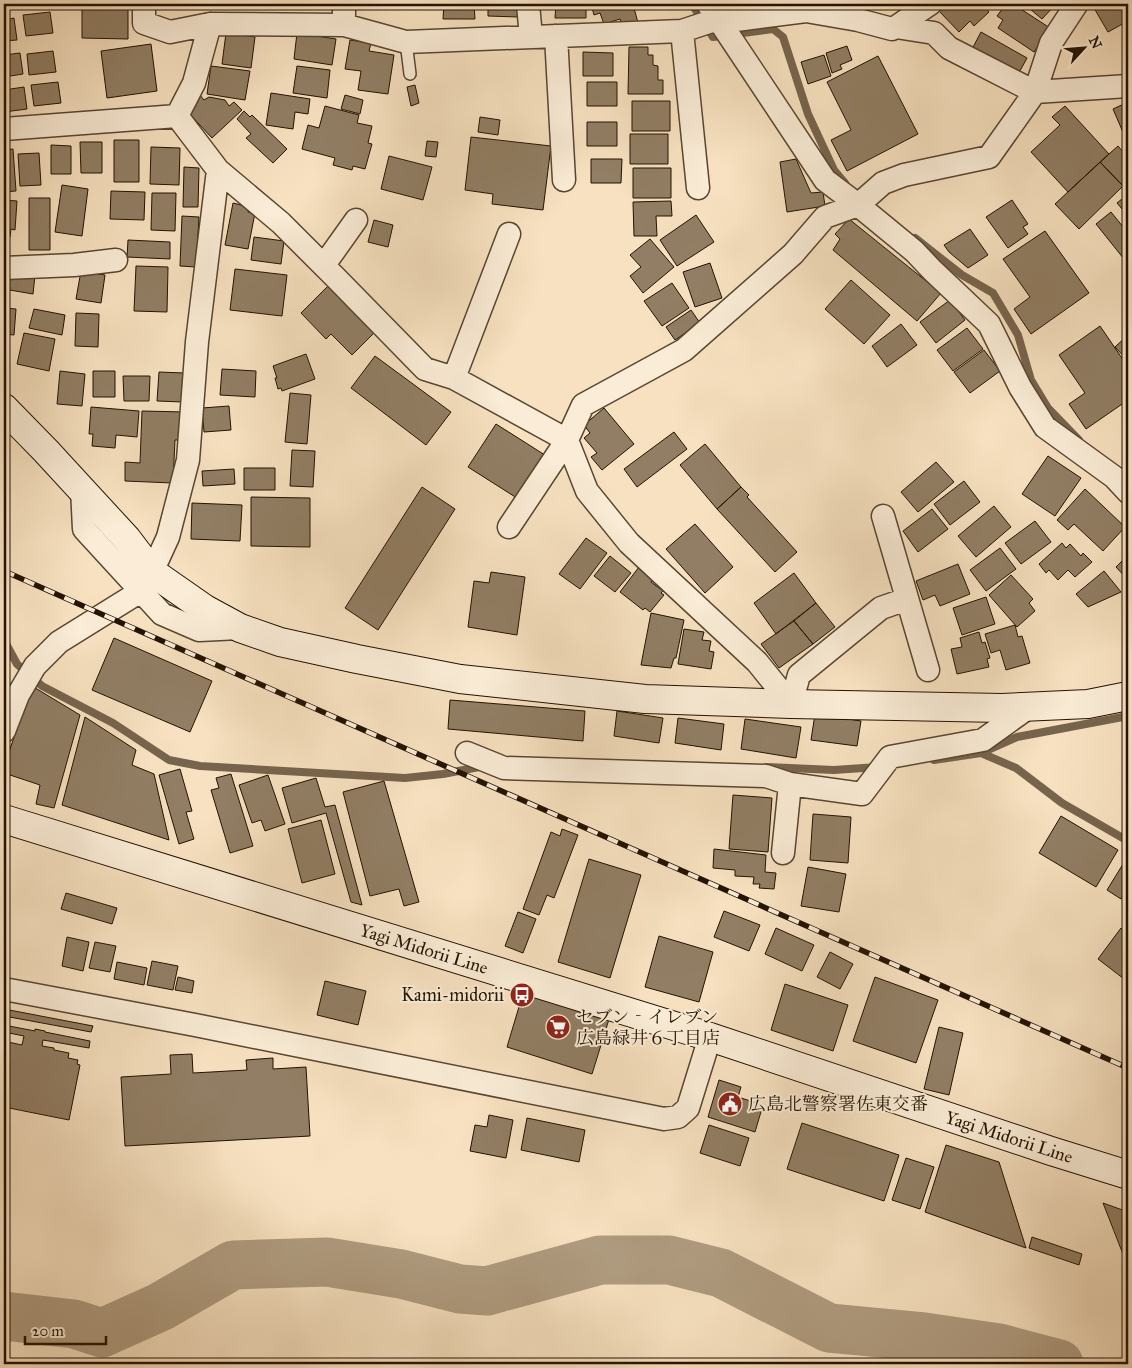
<svg xmlns="http://www.w3.org/2000/svg" width="1132" height="1368" viewBox="0 0 1132 1368" font-family="'IM FELL Great Primer','Noto Serif JP',serif">
	<style>
		.lines { fill: none; stroke-linecap: round; stroke-linejoin: round }
		.stream { stroke: #77644d; stroke-width: 8 }
		.river { stroke: #af9b7f; stroke-width: 49 }
		.building { fill: #917e64; stroke: #231201 }
		.lane-casing { stroke: #584631; stroke-width: 14 }
		.street-casing { stroke: #584631; stroke-width: 25 }
		.secondary-casing { stroke: #231201; stroke-width: 30 }
		.lane { stroke: #faecd6; stroke-width: 11 }
		.street { stroke: #faecd6; stroke-width: 22 }
		.secondary { stroke: #faecd6; stroke-width: 28 }
		.rail-casing { stroke: #231201; stroke-width: 5.5 }
		.rail { stroke: #faecd6; stroke-width: 4; stroke-dasharray: 11; stroke-linecap: butt }
		.labels { text-anchor: middle; dominant-baseline: central; stroke-width: 4; stroke-linejoin: round; paint-order: stroke }
		.street-label { font-size: 18px; fill: #231201; stroke: #faecd6 }
		.poi-label { font-size: 18px; fill: #231201; stroke: #faecd6; text-anchor: start }
	</style>
	<rect width="100%" height="100%" fill="#f7e1c0"/>
	<filter id="stains"><feTurbulence type="fractalNoise" baseFrequency=".004" numOctaves="4"/><feColorMatrix values="0 0 0 0 .2 0 0 0 0 .09 0 0 0 0 .02 0 0 0 .5 -.17"/></filter>
	<radialGradient id="worn" r=".72"><stop offset=".6" stop-color="#630" stop-opacity="0"/><stop offset="1" stop-color="#630" stop-opacity=".3"/></radialGradient>
	<g class="lines">
		<path class="stream" d="M692,4L713,37L773,29L783,37L808,114L834,170L845,183
			M915,238L962,275L993,293L1018,335L1031,380L1048,408L1079,440
			M4,640L17,664L42,686L113,723L169,760L200,766L405,778L443,774L484,766
			M981,753L1016,768L1062,803L1128,841
			M934,760L981,753L1017,737L1128,716
			M767,767L834,770L878,767"/>
		<path class="river" d="M4,1316L74,1324L102,1333L160,1307L233,1265L327,1262L401,1274L460,1289L487,1291L600,1260H669L721,1273L829,1328L924,1337L999,1348L1059,1364"/>
	</g>
	<path class="building" d="M4,4H28L4,8Z
		M82,4H128V39L82,38Z
		M289,4H332V9H289Z
		M444,4H474L475,19H443Z
		M488,4H518V17L488,16Z
		M556,4H586V18H555Z
		M591,4H633L638,23L623,28L620,19L604,24L600,13L594,15Z
		M846,4H858L850,10Z
		M859,4H877L865,12Z
		M946,4H982L989,12L974,26L970,21L959,32L939,11Z
		M1006,4H1013L1050,28L1034,52L998,28L1003,20L997,16Z
		M1024,4H1056L1042,19Z
		M1102,4H1128V21L1108,32L1094,8Z
		M50,12L53,33L26,36L23,15Z
		M14,18L17,40L4,41V20Z
		M981,32L1027,58L1016,78L971,51Z
		M226,33L255,37L251,68L222,64Z
		M297,33L336,39L332,65L294,59Z
		M350,40L371,43L369,51L394,55L388,94L358,90L361,71L345,69Z
		M151,44L157,91L107,98L101,51Z
		M847,46L852,60L840,65L842,69L832,73L826,53Z
		M629,47H648V55H653V65L658,66V80H663V94H628Z
		M53,51L56,72L29,75L27,54Z
		M583,52L613,53V76H583Z
		M20,53L23,74L4,77V55Z
		M824,55L831,76L808,84L801,62Z
		M878,56L918,134L847,171L831,140L851,130L827,82Z
		M211,66L250,71L245,100L207,94Z
		M297,66L330,70L327,98L293,93Z
		M58,82L61,103L34,106L31,85Z
		M587,82H617V106H587Z
		M415,85L419,103L411,106L407,87Z
		M24,87L27,109L4,112V90Z
		M271,93L310,99L308,114L295,112L293,129L266,125Z
		M200,95L204,100L209,97L225,100L229,106L234,102L242,110L212,138L185,109Z
		M345,95L363,100L360,114L341,109Z
		M632,101H670V131H632Z
		M1128,102V144L1113,109Z
		M325,106L359,115L357,123L372,126L368,143L372,144L365,169L353,166L352,170L333,165L335,158L302,149L308,125L319,128Z
		M1065,106L1109,154L1068,192L1031,152L1060,125L1052,117Z
		M244,111L250,117L252,115L287,149L273,163L246,138L251,134L237,119Z
		M480,117L500,120L498,135L478,132Z
		M587,122H617V146H587Z
		M630,134H668V164H630Z
		M471,137L551,146L543,210L492,204L493,194L465,190Z
		M114,140H139V182H114Z
		M427,141L438,142L436,157L425,156Z
		M80,142H102V173H81Z
		M51,145L71,146V174H51Z
		M1118,146L1128,158V187L1126,189L1100,162Z
		M151,147L180,148L179,185L150,184Z
		M13,149L16,191L4,192V150Z
		M39,153L41,185L20,186L18,154Z
		M389,156L432,167L423,200L381,189Z
		M591,159H622L621,183H591Z
		M796,159L811,193L823,192L825,206L787,212L780,162Z
		M1100,162L1123,186L1079,229L1055,204Z
		M184,167L199,168L198,207H183Z
		M633,168H671V198H633Z
		M62,185L88,189L82,236L55,232Z
		M111,191L145,192L144,220L110,219Z
		M152,193H176L175,231L151,230Z
		M1128,194V216L1117,203Z
		M29,198H50V250H29Z
		M4,200L17,201L15,230L11,229L10,237H4Z
		M1012,200L1028,224L1023,227L1028,234L1008,248L986,217Z
		M671,201L672,216H656L657,236H634L633,202Z
		M233,203L249,207L248,212L255,213L248,249L225,245Z
		M1111,212L1128,233V255L1124,259L1096,224Z
		M696,215L714,242L677,266L660,240Z
		M182,216L199,217L196,267L180,266Z
		M849,219L941,293L917,321L833,250L840,239L835,234Z
		M374,220L393,225L388,247L368,242Z
		M970,229L988,255L968,268L949,252L944,245Z
		M1045,231L1089,293L1031,334L1014,309L1030,297L1003,259Z
		M254,237L284,241L281,264L251,260Z
		M650,239L674,267L643,293L630,276L641,267L630,255Z
		M128,240L170,242V259L127,257Z
		M710,263L722,298L695,307L683,272Z
		M136,266L168,267L167,312L134,311Z
		M235,269L287,275L282,316L230,310Z
		M81,271L105,275L101,303L76,299Z
		M35,275L33,294L4,289V277Z
		M851,280L890,315L864,344L825,309Z
		M672,283L689,308L662,326L644,301Z
		M328,286L375,332L352,355L331,334L326,339L301,313Z
		M950,300L965,320L936,343L920,322Z
		M4,308L16,309L14,335L4,334Z
		M34,309L65,315L62,335L29,328Z
		M691,310L700,323L675,340L666,327Z
		M76,313L99,314L98,347L75,346Z
		M901,324L917,345L887,367L872,346Z
		M1100,326L1128,367V400L1086,429L1069,404L1085,393L1059,355Z
		M967,328L983,349L953,371L937,350Z
		M24,333L55,339L49,371L17,364Z
		M1128,335V361L1115,347Z
		M984,350L1000,371L970,393L954,372Z
		M306,354L315,379L282,391L281,388L278,389L275,378H277L273,366Z
		M375,356L451,412L426,445L351,388Z
		M222,369L256,371L255,397L220,395Z
		M60,371L85,374L82,406L57,404Z
		M93,371H115V397H93Z
		M159,372L184,373L183,402L157,401Z
		M123,376H150L149,401H124Z
		M290,393L311,395L307,444L285,442Z
		M229,406L231,430L204,432L202,408Z
		M91,407L139,411L137,437L116,435L115,448L92,446L93,434H89Z
		M604,408L634,444L602,470L591,457L597,453L584,438L590,433L584,425Z
		M142,411L185,412L184,440H175L173,483L125,481V462L140,463Z
		M496,424L548,457L520,500L468,467Z
		M674,432L687,449L637,487L624,469Z
		M705,444L741,487L717,509L680,465Z
		M292,450L315,451L313,487L290,486Z
		M1048,456L1081,478L1055,516L1022,494Z
		M936,462L954,482L918,512L901,492Z
		M244,468H275V490H244Z
		M234,469L235,484L203,486L202,471Z
		M964,481L980,502L950,525L934,504Z
		M422,487L455,509L378,630L345,608Z
		M741,487L749,495L747,497L797,552L775,572L717,509Z
		M1085,489L1125,527L1103,551L1074,524L1068,530L1057,520Z
		M251,497L310,498V547L251,546Z
		M192,503L242,505L240,541L191,539Z
		M994,506L1011,527L976,557L958,536Z
		M932,509L948,529L918,552L903,531Z
		M1035,521L1051,542L1021,564L1005,543Z
		M695,524L733,567L705,593L666,549Z
		M586,538L607,553L580,589L559,574Z
		M1062,543L1066,548L1070,544L1081,556L1083,553L1092,562L1075,577L1068,570L1058,580L1049,570L1046,573L1039,564Z
		M1000,548L1016,569L986,591L970,570Z
		M1128,555V580L1116,567Z
		M610,556L631,573L615,592L594,576Z
		M958,564L970,594L940,606L935,595L923,600L916,581Z
		M639,567L654,578L651,582L663,591L661,593L664,595L650,612L645,608L643,610L620,592Z
		M1104,571L1121,592L1088,607L1076,594Z
		M491,572L525,577L517,635L468,627L474,581L489,583Z
		M794,573L816,603L776,634L754,603Z
		M1011,575L1033,599L1029,603L1035,611L1017,627L989,595Z
		M986,597L995,624L962,635L953,608Z
		M816,603L835,627L813,644L794,621Z
		M651,613L684,620L676,658H674L671,668L641,665Z
		M794,621L813,644L779,668L761,644Z
		M1015,625L1018,637L1022,636L1030,663L1006,670L1000,650L991,653L985,634Z
		M684,629L704,632L702,640L711,641L709,651L714,652L711,669L678,664Z
		M979,632L982,643L985,642L990,658L987,659L989,667L957,674L951,649L962,647L960,638Z
		M114,638L212,681L190,732L92,690Z
		M32,686L80,715L54,808L36,804L40,785L4,773V766Z
		M450,700L585,711L583,741L448,729Z
		M617,711L663,718L659,743L614,736Z
		M815,714L861,721L857,746L811,740Z
		M85,717L136,750L132,765L154,774L169,840L62,805Z
		M678,718L724,724L721,750L675,743Z
		M745,719L801,727L796,758L741,749Z
		M180,769L192,811L186,812L194,839L179,844L159,775Z
		M231,774L253,846L230,853L211,790L219,788L216,778Z
		M268,775L285,824L265,831L261,820L252,823L239,785Z
		M316,778L325,807L335,805L362,905L351,902L326,813L292,823L282,788Z
		M384,781L419,902L404,906L399,889L370,896L343,792Z
		M733,795L772,798L768,852L729,849Z
		M813,814L851,817L848,863L810,860Z
		M1061,816L1118,850L1096,887L1039,853Z
		M321,820L335,874L302,883L288,829Z
		M562,829L578,835L554,898L547,895L539,915L523,909L551,832L560,836Z
		M714,849L766,855L765,872L776,873L774,889L759,888L760,884H753L754,877L735,876V870L713,868Z
		M1128,856V887L1121,899L1107,890Z
		M589,859L641,875L610,978L558,962Z
		M808,867L846,874L839,912L801,906Z
		M66,893L117,908L112,924L61,909Z
		M724,911L760,925L749,951L714,937Z
		M518,912L536,919L523,953L505,946Z
		M776,928L814,945L802,971L765,954Z
		M1121,928L1128,934V982L1098,959Z
		M659,936L713,952L699,1002L645,987Z
		M67,937L89,942L83,971L62,966Z
		M95,942L116,946L110,972L89,968Z
		M830,952L853,964L840,989L817,977Z
		M152,961L178,966L173,990L147,985Z
		M117,962L147,968L144,985L114,979Z
		M178,977L194,981L192,993L175,990Z
		M875,977L938,1000L916,1063L853,1041Z
		M325,981L366,991L358,1025L317,1015Z
		M785,984L848,1005L833,1051L771,1030Z
		M524,990L610,1016L592,1074L507,1047Z
		M4,1009L93,1026L91,1032L4,1016Z
		M4,1025L35,1031V1029L45,1031V1032L90,1041L89,1048L43,1040L42,1046L54,1048V1050L69,1053L68,1058L78,1060L77,1064L80,1065L69,1120L4,1107V1046H7L8,1042L22,1045L24,1036L4,1032Z
		M939,1027L963,1033L949,1095L924,1089Z
		M192,1054L193,1073L247,1070L246,1060L273,1058V1069L306,1067L310,1136L125,1146L121,1077L171,1074L170,1055Z
		M719,1080L741,1087L738,1097L763,1105L755,1132L708,1117Z
		M1128,1096V1113L1123,1111Z
		M489,1115L513,1120L506,1158L470,1151L475,1125L487,1127Z
		M527,1118L585,1130L579,1162L521,1150Z
		M802,1123L899,1155L884,1201L787,1169Z
		M709,1125L749,1138L740,1166L700,1153Z
		M946,1145L999,1162L1026,1248L925,1212Z
		M906,1158L934,1167L920,1209L892,1200Z
		M1103,1203L1128,1212V1267Z
		M1032,1237L1082,1254L1079,1265L1029,1248Z"/>
	<g class="lines">
		<defs>
			<path id="lane" d="M406,42L410,74"/>
			<path id="street" d="M144,4V23L170,32L210,24
				M528,4L531,37
				M708,4L825,180L858,205L914,251L932,270L989,324L1020,387L1045,427L1114,477L1128,492
				M930,4L896,27L934,33L949,48L1035,92L1051,43L1076,5
				M721,22L806,11L858,20L892,29L896,27
				M344,25V4
				M682,31L698,188
				M556,36L564,180
				M177,116L218,170L281,223L335,277L425,369L454,378L567,440L587,491L629,543L757,662L791,704
				M177,116L194,83L210,24L344,25L406,42L682,31L718,19
				M4,129L177,116
				M324,265L356,220
				M4,268L74,265L116,260
				M454,378L509,234
				M82,489L84,529L162,614L199,630L240,628
				M883,516L928,670
				M509,527L567,440L583,405L684,350L793,254L825,217L858,205L883,183L904,175L989,157L1035,92L1128,86
				M152,572L168,537L188,460L197,342L218,170
				M791,704L799,675L881,608L907,599
				M4,731L18,695L35,666L59,642L141,591
				M467,753L504,768L766,776L790,784L862,794L890,757L983,740L1029,707
				M783,853L790,784
				M4,989L195,1025L664,1119L678,1117L688,1108L710,1037"/>
			<path id="secondary" d="M4,408L46,451L127,539L152,572L205,609L240,628L280,642L357,659L460,679L645,699L791,704L1002,708L1088,704L1128,696
				M4,819L710,1037L1051,1151L1128,1175"/>
		</defs>
		<use href="#lane" class="lane-casing"/>
		<use href="#street" class="street-casing"/>
		<use href="#secondary" class="secondary-casing"/>
		<use href="#lane" class="lane"/>
		<use href="#street" class="street"/>
		<use href="#secondary" class="secondary"/>
		<defs>
			<path id="rail" d="M4,571L1128,1068"/>
		</defs>
		<use href="#rail" class="rail-casing"/>
		<use href="#rail" class="rail"/>
	</g>
	<defs>
		<symbol id="bus-disc" viewBox="-11 -11 22 22"><circle r="9.5" fill="#8f2418" stroke="#faecd6"/><path d="M-5-6H5V4H4V6H2V4H-2V6H-4V4H-5ZM-3.5-4V0h7V-4ZM-3.5 1.2v1.5H-2V1.2ZM2 1.2v1.5H3.5V1.2Z" fill="#fff"/></symbol>
		<symbol id="supermarket-disc" viewBox="-11 -11 22 22"><circle r="9.5" fill="#8f2418" stroke="#faecd6"/><path d="M-6-5.5h2.5l.6 2H6L4.5 2H-2.5L-4.4-4H-6ZM-1.5 3.2a1.3 1.3 0 1 0 .1 0ZM3 3.2a1.3 1.3 0 1 0 .1 0Z" fill="#fff"/></symbol>
		<symbol id="civic-disc" viewBox="-11 -11 22 22"><circle r="9.5" fill="#8f2418" stroke="#faecd6"/><path d="M-.6-6.5H3V-4.5H.6V-3L4-1V1h2V6H-6V1h2V-1L-.6-3ZM-1.2 2.5V6h2.4V2.5Z" fill="#fff"/></symbol>
	</defs>
	<g fill-rule="evenodd">
		<use href="#bus-disc" x="508" y="981" width="28" height="28"/>
		<use href="#supermarket-disc" x="544" y="1013" width="28" height="28"/>
		<use href="#civic-disc" x="716" y="1090" width="28" height="28"/>
	</g>
	<g class="labels">
		<g class="street-label">
			<text transform="translate(424 949) rotate(17)">Yagi Midorii Line</text>
			<text transform="translate(1009 1137) rotate(18)">Yagi Midorii Line</text>
		</g>
		<g class="poi-label">
			<text x="504" y="995" text-anchor="end">Kami-midorii</text>
			<text x="576" y="1017">セブン‐イレブン<tspan x="576" dy="21">広島緑井６丁目店</tspan></text>
			<text x="748" y="1104">広島北警察署佐東交番</text>
		</g>
	</g>
	<rect width="1132" height="1368" fill="none" stroke="#f7e1c0" stroke-width="20"/>
	<rect x="5" y="5" width="1122" height="1358" fill="none" stroke="#231201" stroke-width="2.5"/>
	<rect x="10" y="10" width="1112" height="1348" fill="none" stroke="#231201"/>
	<g transform="translate(1084 48) rotate(64)" stroke="#faecd6" stroke-width="4" paint-order="stroke">
	<path d="M0-4L9 19L0 12L-9 19Z" fill="#231201"/>
	<text y="-8" font-size="14" font-weight="bold" text-anchor="middle" fill="#231201">N</text>
	</g>
	<path d="M25 1336v8h81v-8" fill="none" stroke="#231201" stroke-width="2.5"/>
	<text x="32" y="1336" font-size="15" fill="#231201" stroke="#faecd6" stroke-width="4" paint-order="stroke">20 m</text>
	<rect width="100%" height="100%" filter="url(#stains)"/>
	<rect width="100%" height="100%" fill="url(#worn)"/>
</svg>
